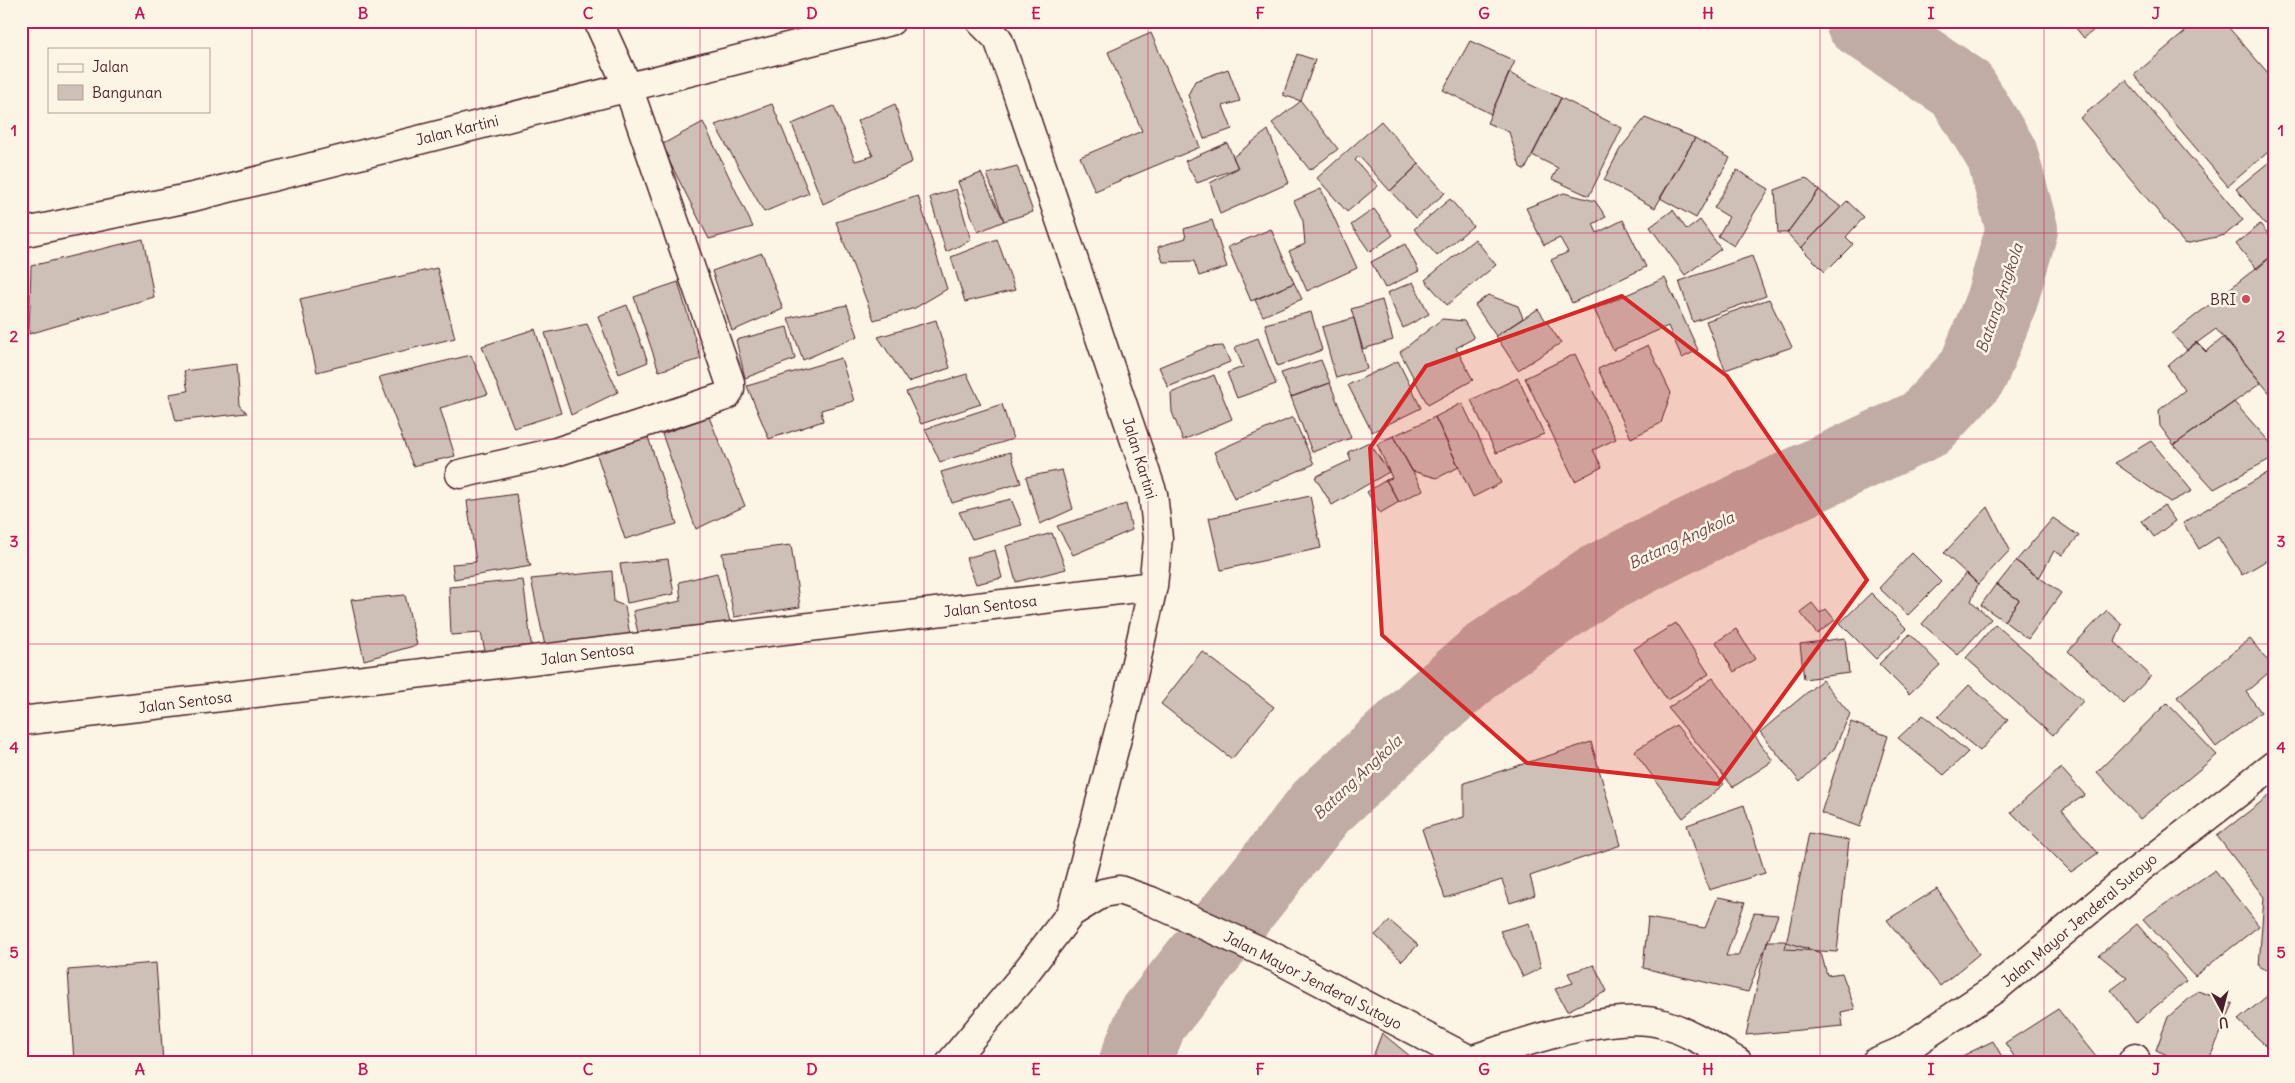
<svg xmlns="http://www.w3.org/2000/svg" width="2295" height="1083" viewBox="0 0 2295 1083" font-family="Delius,sans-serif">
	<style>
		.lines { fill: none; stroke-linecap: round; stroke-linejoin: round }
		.river { stroke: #c0aca5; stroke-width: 72 }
		.building { fill: #cfc0b7; stroke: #4a1f2b }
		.minor-casing { stroke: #4a1f2b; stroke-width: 31 }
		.minor { stroke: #fcf5e5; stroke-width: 28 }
		.marked { fill: #d62828; fill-opacity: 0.2; stroke: #d62828; stroke-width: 4; stroke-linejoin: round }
		.grid { fill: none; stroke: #c2185b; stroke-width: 1; stroke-opacity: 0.55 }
		.poi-dot { fill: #d1495b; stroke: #fcf5e5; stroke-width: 2 }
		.labels { text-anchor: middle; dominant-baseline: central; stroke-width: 5; stroke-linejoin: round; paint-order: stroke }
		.street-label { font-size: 15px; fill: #4a1f2b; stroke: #fcf5e5 }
		.poi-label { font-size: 15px; fill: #4a1f2b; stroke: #fcf5e5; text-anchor: end }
		.water-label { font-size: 16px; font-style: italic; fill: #6d4950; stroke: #fcf5e5 }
		.neatline { fill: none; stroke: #c2185b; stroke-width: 2 }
		.grid-label { font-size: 16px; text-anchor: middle; font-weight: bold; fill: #c2185b }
	</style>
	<rect width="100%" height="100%" fill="#fcf5e5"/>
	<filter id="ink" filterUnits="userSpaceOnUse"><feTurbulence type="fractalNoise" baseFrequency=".02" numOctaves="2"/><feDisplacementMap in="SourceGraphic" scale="10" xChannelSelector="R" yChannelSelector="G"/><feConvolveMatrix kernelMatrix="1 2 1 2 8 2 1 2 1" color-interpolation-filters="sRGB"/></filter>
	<g filter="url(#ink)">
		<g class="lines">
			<path class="river" d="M1135,1062L1152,1020L1321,807L1429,707L1490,654L1594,582L1681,538L1925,424L1973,372L2001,302L2022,229L2002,155L1962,89L1861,21"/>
		</g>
		<path class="building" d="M2070,21H2105L2084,38Z
			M2198,21H2223L2274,80V147L2228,186L2134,75Z
			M1151,33L1200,147L1095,191L1080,157L1142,131L1108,52Z
			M1470,41L1515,61L1491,114L1443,90Z
			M1297,54L1315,60L1301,101L1283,95Z
			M1228,69L1240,101L1223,106L1232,129L1204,139L1188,95L1195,81Z
			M1509,73L1561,98L1525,170L1520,167L1509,132L1487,123Z
			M2126,80L2243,220L2225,235L2185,244L2080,118Z
			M1561,98L1622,128L1589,196L1552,179L1558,168L1532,155Z
			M1301,101L1338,149L1310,170L1272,123Z
			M772,104L809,193L764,212L715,125Z
			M895,104L912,162L823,204L792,124L834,106L855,161L873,156L857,121Z
			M1645,118L1695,138L1655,208L1604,180L1620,149Z
			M1381,121L1419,164L1390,191L1359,156L1355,160L1378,186L1347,212L1317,178Z
			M703,122L753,227L709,239L661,145Z
			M1268,130L1289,183L1220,214L1210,183L1238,168L1233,157Z
			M1695,138L1730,158L1696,218L1660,198Z
			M1227,143L1238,168L1197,183L1185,161Z
			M2274,158V217L2265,224L2236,189Z
			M1419,164L1445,193L1416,218L1390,191Z
			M1017,166L1033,212L1004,221L987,174Z
			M1737,170L1769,189L1734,246L1718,236L1729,217L1714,208Z
			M981,173L1004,221L978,232L958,182Z
			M1806,178L1819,190L1787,233H1778L1775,190Z
			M956,189L971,240L946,252L930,197Z
			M1321,189L1357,268L1307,291L1289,251L1305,244L1303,221L1294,201Z
			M1819,190L1841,207L1801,248L1787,233Z
			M1564,193L1595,201L1606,217L1593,224L1597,233L1623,220L1646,267L1572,303L1551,260L1568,252L1560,238L1544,245L1526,208Z
			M918,196L947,289L915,308L874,320L836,222Z
			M1450,199L1473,226L1437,256L1414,229Z
			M1847,201L1864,217L1846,237L1853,244L1825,272L1801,248Z
			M1374,209L1393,235L1370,252L1351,225Z
			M1673,210L1687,230L1700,220L1721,249L1685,275L1650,227Z
			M1212,220L1227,267L1199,276L1194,261L1163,262L1158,247L1186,238L1184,229Z
			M2260,224L2274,241V254L2257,269L2236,244Z
			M1271,229L1294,283L1251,301L1228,247Z
			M143,239L154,297L29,334L31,266Z
			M997,239L1015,290L965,302L951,257Z
			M1475,239L1496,265L1447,305L1425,280Z
			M1405,244L1419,271L1385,288L1371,262Z
			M762,253L783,309L732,331L712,271Z
			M2274,254V398L2216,329L2187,350L2172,334Z
			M1752,256L1766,296L1693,322L1679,281Z
			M437,268L455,338L317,372L300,299Z
			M1665,278L1698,350L1682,358L1668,326L1613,350L1594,309Z
			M678,282L701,359L659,371L634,297Z
			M1413,282L1429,314L1403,328L1387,293Z
			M1294,283L1302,299L1263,316L1255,300Z
			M1488,295L1518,306L1523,318L1496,336L1475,305Z
			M1769,299L1792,347L1725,370L1706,321Z
			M1382,300L1393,340L1363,349L1351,309Z
			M627,305L648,362L619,374L598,316Z
			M847,305L858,336L803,360L788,318Z
			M1538,309L1561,343L1518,370L1496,336Z
			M1311,312L1322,350L1277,366L1265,324Z
			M1354,318L1367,369L1336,378L1322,327Z
			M1442,319L1464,321L1474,338L1456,348L1473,380L1428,405L1400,352Z
			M936,320L950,368L908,382L878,337Z
			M587,324L618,392L571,415L545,333Z
			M787,327L795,359L745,378L736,340Z
			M535,329L561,413L514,428L482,346Z
			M2224,337L2261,383L2174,445L2160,426L2159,410L2185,390L2168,366L2196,342L2206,352Z
			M1258,338L1276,384L1237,398L1227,373L1243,367L1235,347Z
			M1648,345L1671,393L1661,423L1631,438L1598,369Z
			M1223,346L1230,362L1168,387L1159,367L1207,347Z
			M1575,354L1616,439L1593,450L1602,467L1575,481L1525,378Z
			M471,355L488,394L440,408L455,456L413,466L379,377Z
			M841,358L854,401L821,410L823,421L769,439L747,386Z
			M1321,360L1330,383L1291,397L1281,373Z
			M1398,361L1421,408L1372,432L1348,385Z
			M237,364L240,405L247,413L176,421L169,394L188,391L184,371Z
			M967,374L981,404L921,424L906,392Z
			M1214,375L1232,419L1183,440L1172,412L1171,393Z
			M1518,378L1544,434L1496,453L1471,400Z
			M1330,383L1351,438L1312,452L1291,397Z
			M2234,402L2274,447V457L2214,489L2174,445Z
			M1462,403L1501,483L1473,497L1435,417Z
			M1002,404L1013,439L940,462L925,429Z
			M709,417L745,506L696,529L662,434Z
			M1293,417L1314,464L1234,499L1214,452Z
			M1435,417L1459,467L1437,478L1412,471L1393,436Z
			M647,434L677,524L625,539L596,452Z
			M1393,436L1423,490L1399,502L1386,480L1392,478L1377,444Z
			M2151,441L2192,491L2170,502L2115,463Z
			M1369,442L1389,472L1332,505L1315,477L1351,460L1348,452Z
			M1010,452L1021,483L952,503L941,472Z
			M2274,469V556L2242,575L2218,537L2199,549L2183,523Z
			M1062,470L1073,509L1040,524L1026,477Z
			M1386,480L1399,502L1380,513L1367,492Z
			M516,494L528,561L531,566L454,579L452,564L476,562L467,501Z
			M1310,496L1321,548L1221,570L1209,518Z
			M1011,499L1022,525L972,539L959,512Z
			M1126,504L1132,530L1073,555L1057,526Z
			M2164,505L2175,521L2154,537L2142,521Z
			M1988,507L2010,550L1978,584L1944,553Z
			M2053,518L2079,536L2062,555L2054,551L2039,578L2016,561Z
			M1052,533L1066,569L1016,582L1006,546Z
			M791,545L800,607L734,617L722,553Z
			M995,550L1002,578L976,584L966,558Z
			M1912,553L1941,582L1908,615L1879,588Z
			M668,559L674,594L627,603L620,564Z
			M2016,561L2061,593L2028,639L2004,621L2019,600L1997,585Z
			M612,571L614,602L625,606L630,636L545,646L531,579Z
			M717,573L730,622L639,637L633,611L681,601L679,582Z
			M1967,573L1978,584L1971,601L1991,619L1958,655L1922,624Z
			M523,580L532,650L485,651L481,633L451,635L449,587Z
			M1996,584L2019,600L2004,621L1981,605Z
			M1871,593L1907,629L1876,659L1840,623Z
			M405,595L417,645L364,660L351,600Z
			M1812,603L1820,613L1826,609L1835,620L1817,634L1800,612Z
			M2107,610L2122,624L2115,642L2151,676L2124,704L2068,651Z
			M1676,623L1709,674L1667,700L1634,649Z
			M1995,624L2083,701L2053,735L1966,658Z
			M1736,629L1755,659L1734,672L1716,642Z
			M1910,634L1940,665L1909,694L1879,664Z
			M1845,638L1849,673L1804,679L1800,644Z
			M2250,639L2274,668L2246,692L2261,712L2216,747L2177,697Z
			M1202,651L1274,707L1232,759L1161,704Z
			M1713,678L1773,761L1733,787L1668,708Z
			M1822,680L1850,714L1834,749L1800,782L1760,732Z
			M1969,685L2008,720L1980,751L1938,717Z
			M2167,703L2217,755L2140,819L2097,772Z
			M1923,715L1968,752L1944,775L1898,738Z
			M1851,722L1888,736L1860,827L1821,813Z
			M1676,725L1724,784L1683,818L1634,751Z
			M1591,742L1621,845L1530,876L1535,895L1510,903L1502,880L1445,898L1422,829L1464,817V783Z
			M2061,768L2085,795L2062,810L2098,853L2071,872L2011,812Z
			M2274,792V974L2259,966L2264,897L2217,836Z
			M1744,805L1765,873L1709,890L1687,825Z
			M1809,833L1849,840L1837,952L1785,949Z
			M2215,870L2259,926L2195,976L2143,919Z
			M1937,889L1979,954L1940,986L1887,920Z
			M1718,897L1745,902L1726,956H1738L1754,913L1778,915L1748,992L1643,968L1648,918L1705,928Z
			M1390,921L1418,945L1402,961L1375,935Z
			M1529,923L1541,968L1523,977L1500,931Z
			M2137,924L2186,981L2136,1023L2111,990L2127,978L2099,955Z
			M1767,941H1784L1821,953L1827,975L1842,973L1855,1009L1841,1012L1843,1026L1746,1035Z
			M156,963L163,1062H74L68,970Z
			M1594,965L1607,991L1567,1011L1555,989L1573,983L1568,973Z
			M2198,991L2233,1004L2208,1062H2183L2156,1050L2168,1017Z
			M2272,992L2274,995V1053L2238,1020Z
			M2058,1009L2100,1062H2018L2005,1043Z
			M1382,1033L1417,1062H1371Z
			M1993,1041L2005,1062L1952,1061Z"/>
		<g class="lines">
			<defs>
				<path id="minor" d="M980,21L998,39L1012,78L1153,494L1158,538L1153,586L1130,689L1071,913
					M21,233L193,197L891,21
					M460,474L556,452L726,396L730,390V382L628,87L598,21
					M21,721L1153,586
					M951,1062L1019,981L1071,913L1103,893L1119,890L1151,901L1278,959L1470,1060C1520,1044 1613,1009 1663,1024C1690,1032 1714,1048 1738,1062
					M1876,1062L1902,1051L1996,988L2129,877L2274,765
					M2132,1062L2135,1058"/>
			</defs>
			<use href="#minor" class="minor-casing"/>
			<use href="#minor" class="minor"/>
		</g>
	</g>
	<path class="marked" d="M1622,296L1727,376L1867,580L1718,784L1527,763L1382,635L1370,448L1426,366Z"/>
	<path class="grid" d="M252,21V1062M476,21V1062M700,21V1062M924,21V1062M1148,21V1062M1372,21V1062M1596,21V1062M1820,21V1062M2044,21V1062M21,233H2274M21,439H2274M21,644H2274M21,850H2274"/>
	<circle class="poi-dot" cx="2246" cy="299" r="5"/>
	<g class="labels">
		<g class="street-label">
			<text transform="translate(457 130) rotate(-14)">Jalan Kartini</text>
			<text transform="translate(1140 458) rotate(73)">Jalan Kartini</text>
			<text transform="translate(990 606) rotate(-7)">Jalan Sentosa</text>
			<text transform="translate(587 654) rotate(-7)">Jalan Sentosa</text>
			<text transform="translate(185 702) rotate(-7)">Jalan Sentosa</text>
			<text transform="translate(2079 920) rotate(-40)">Jalan Mayor Jenderal Sutoyo</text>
			<text transform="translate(1313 980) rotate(27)">Jalan Mayor Jenderal Sutoyo</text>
		</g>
		<g class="poi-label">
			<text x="2236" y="299">BRI</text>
		</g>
		<g class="water-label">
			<text transform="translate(1999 298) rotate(-71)">Batang Angkola</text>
			<text transform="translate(1681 540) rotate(-25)">Batang Angkola</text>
			<text transform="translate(1357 777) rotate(-43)">Batang Angkola</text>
		</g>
	</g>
	<rect width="2295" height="1083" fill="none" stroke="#fcf5e5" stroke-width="55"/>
	<rect x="48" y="48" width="162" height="65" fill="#fcf5e5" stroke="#b59f9b"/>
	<rect x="58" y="64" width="25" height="8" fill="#fcf5e5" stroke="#b59f9b"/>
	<text x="92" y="72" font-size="15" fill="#4a1f2b">Jalan</text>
	<rect x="58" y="85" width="25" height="15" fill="#cfc0b7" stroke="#b59f9b"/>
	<text x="92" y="98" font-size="15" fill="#4a1f2b">Bangunan</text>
	<g transform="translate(2222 1010) rotate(173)" stroke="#fcf5e5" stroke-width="4" paint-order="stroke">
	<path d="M0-4L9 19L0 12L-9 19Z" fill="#4a1f2b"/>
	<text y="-8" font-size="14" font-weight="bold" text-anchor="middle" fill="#4a1f2b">U</text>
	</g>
	<rect x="28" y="28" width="2240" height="1028" class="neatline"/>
	<g class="grid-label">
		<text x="140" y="19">A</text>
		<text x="363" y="19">B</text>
		<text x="588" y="19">C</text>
		<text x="812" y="19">D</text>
		<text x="1036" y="19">E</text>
		<text x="1260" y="19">F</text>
		<text x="1484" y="19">G</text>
		<text x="1708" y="19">H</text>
		<text x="1931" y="19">I</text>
		<text x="2156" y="19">J</text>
		<text x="14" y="136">1</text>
		<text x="2281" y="136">1</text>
		<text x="14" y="342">2</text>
		<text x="2281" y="342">2</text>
		<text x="14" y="547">3</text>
		<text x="2281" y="547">3</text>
		<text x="14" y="753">4</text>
		<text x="2281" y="753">4</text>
		<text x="14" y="958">5</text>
		<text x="2281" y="958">5</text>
		<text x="140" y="1075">A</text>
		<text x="363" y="1075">B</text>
		<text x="588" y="1075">C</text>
		<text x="812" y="1075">D</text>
		<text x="1036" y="1075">E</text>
		<text x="1260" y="1075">F</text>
		<text x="1484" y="1075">G</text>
		<text x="1708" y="1075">H</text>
		<text x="1931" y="1075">I</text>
		<text x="2156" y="1075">J</text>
	</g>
</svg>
